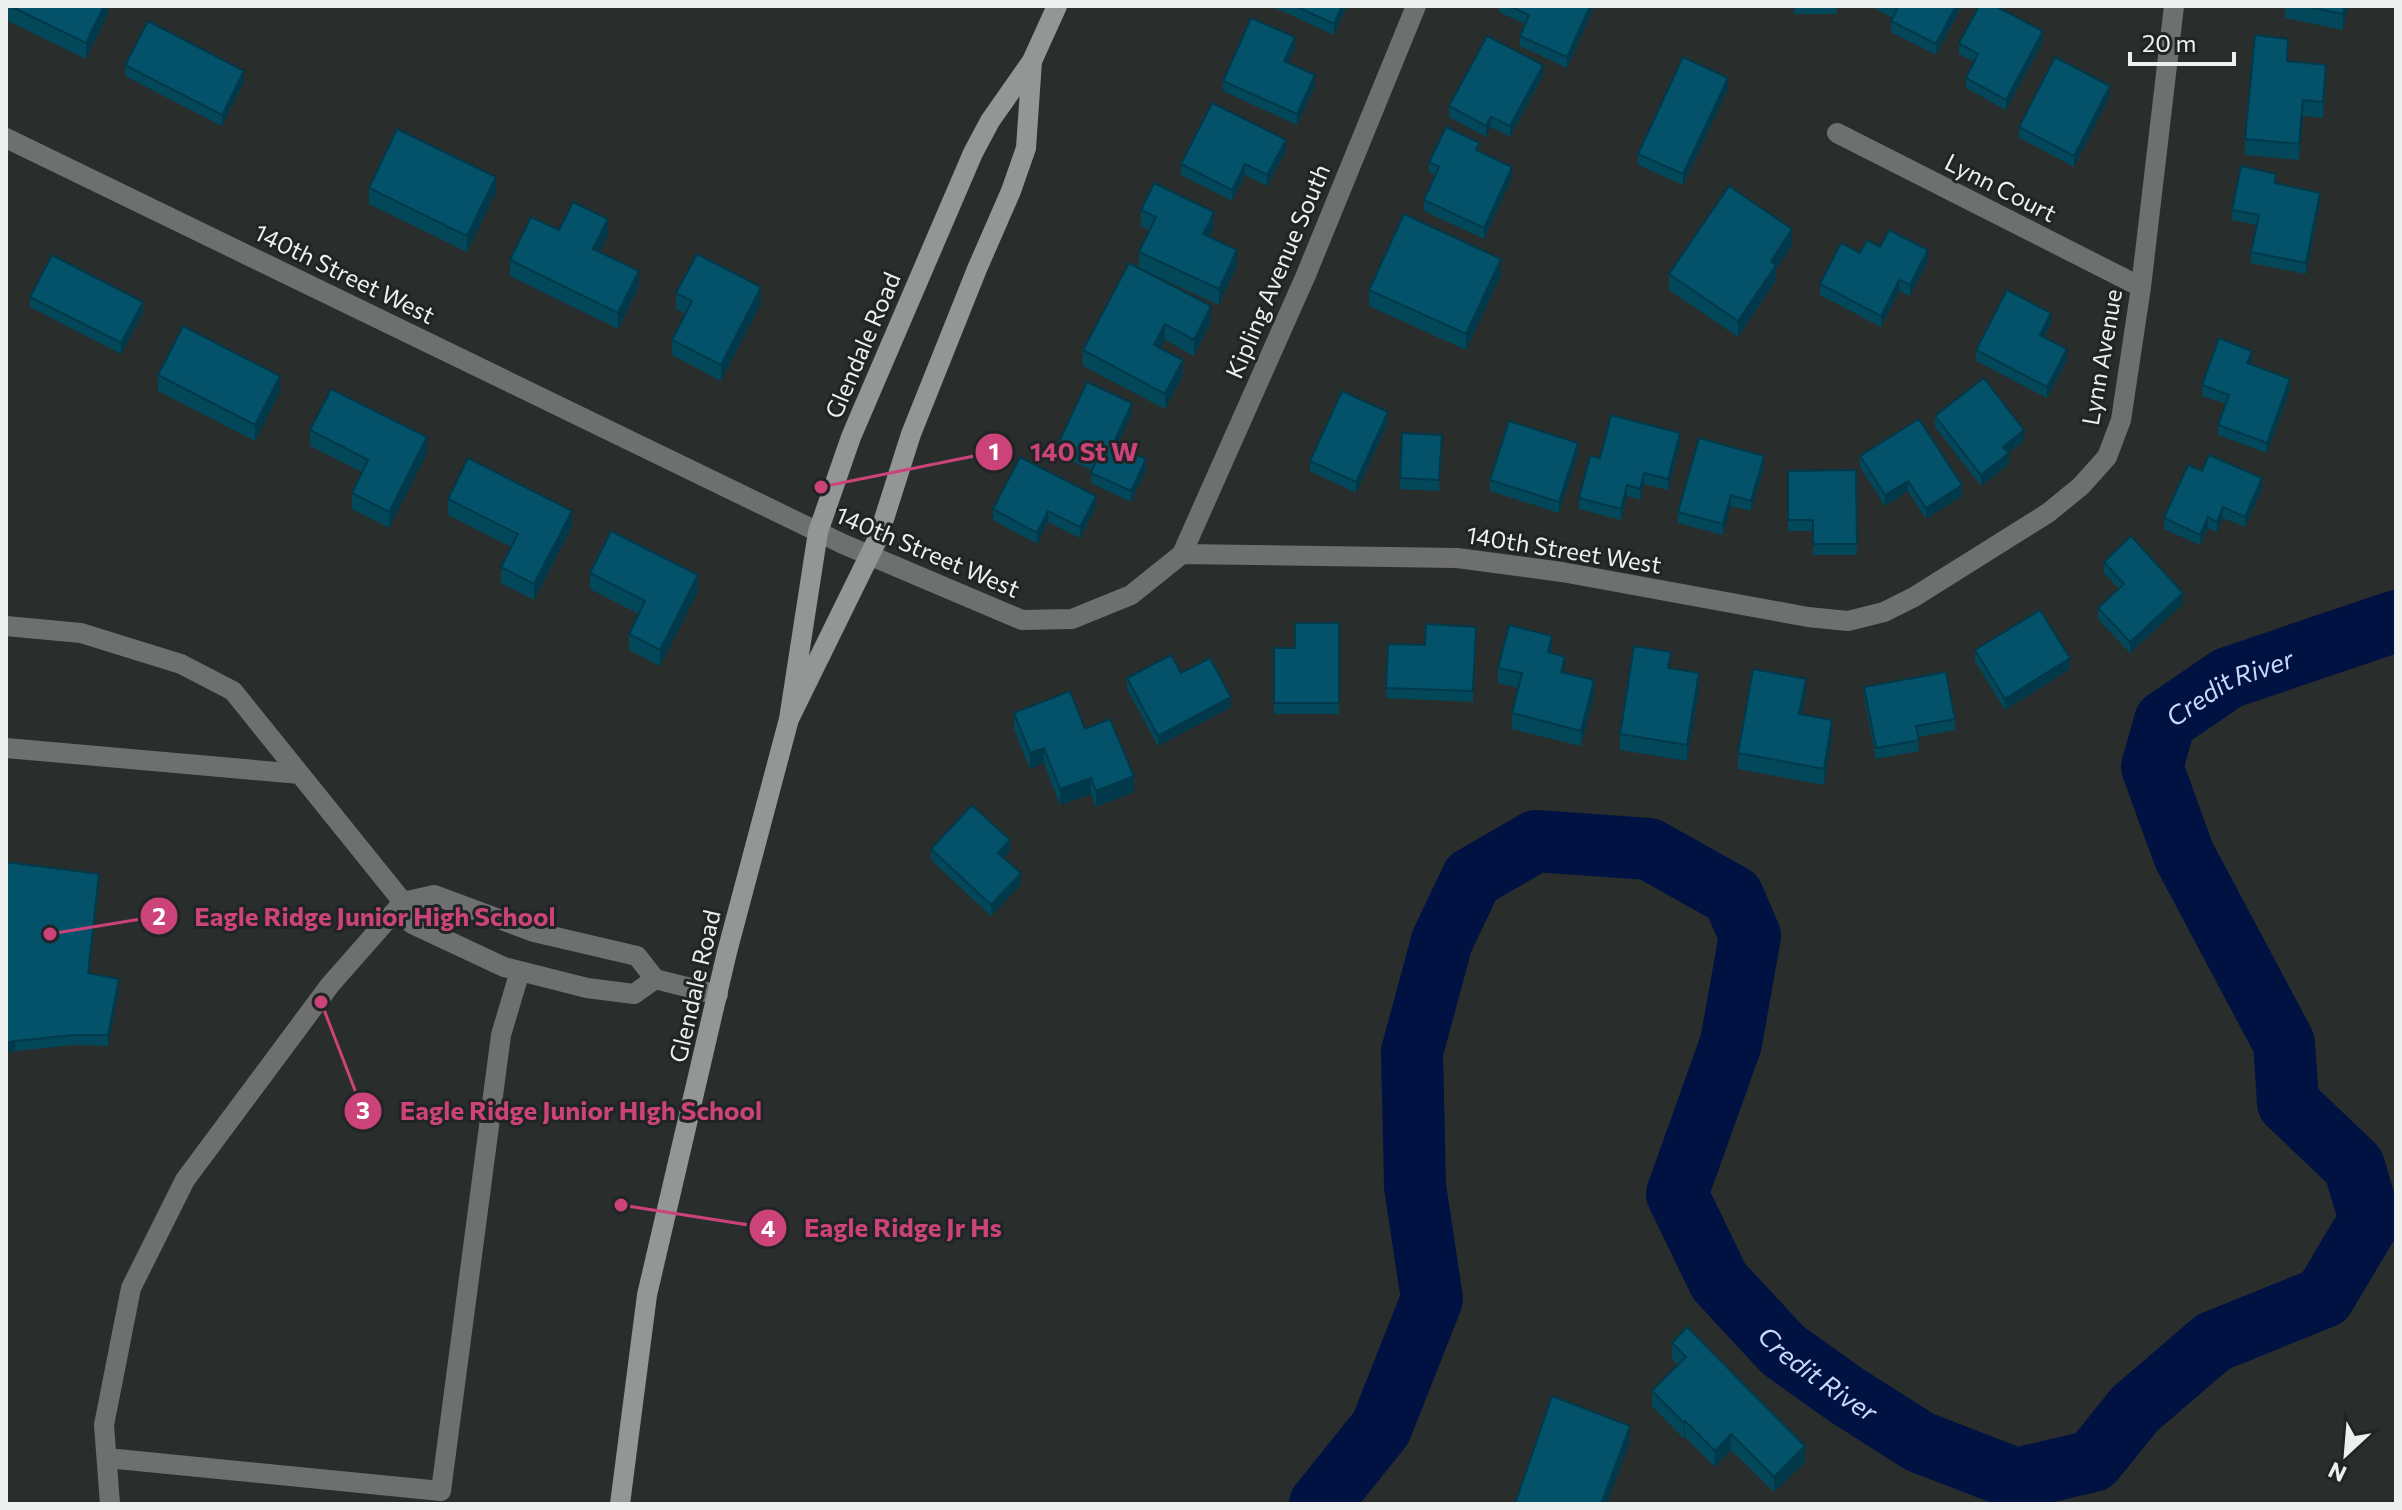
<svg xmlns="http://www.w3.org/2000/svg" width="2402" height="1510" viewBox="0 0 2402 1510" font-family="Commissioner,sans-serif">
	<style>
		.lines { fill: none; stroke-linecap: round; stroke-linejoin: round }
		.river { stroke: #001241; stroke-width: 62 }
		.lane { stroke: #6e706f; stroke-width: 20 }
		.street { stroke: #6e706f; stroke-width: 20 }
		.secondary { stroke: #939694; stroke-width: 20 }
		.wall { fill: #03475a }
		.shaded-wall { fill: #02394a }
		.building { fill: #035269; stroke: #02394a; stroke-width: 2 }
		.labels { text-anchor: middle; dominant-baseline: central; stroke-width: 6; stroke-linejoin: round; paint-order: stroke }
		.street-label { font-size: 24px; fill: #edf0ef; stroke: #202424 }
		.water-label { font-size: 26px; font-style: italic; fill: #c6dbfb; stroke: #202424 }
		.leader { fill: none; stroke: #cb4379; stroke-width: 3 }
		.callout-dot { fill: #cb4379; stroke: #202424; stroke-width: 3 }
		.mark-label { font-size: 24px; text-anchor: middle; font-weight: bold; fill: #fff }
		.callout-label { font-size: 26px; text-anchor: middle; font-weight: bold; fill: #cb4379; stroke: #202424; stroke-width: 6; stroke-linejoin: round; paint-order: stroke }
	</style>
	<rect width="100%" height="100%" fill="#292e2d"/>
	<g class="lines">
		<path class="river" id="s1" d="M1320,1504L1381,1428L1432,1299L1415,1186L1412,1052L1442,941L1472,878L1536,841L1649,849L1733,896L1750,936L1731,1043L1677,1194L1719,1281L1783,1350L1846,1395L1920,1442L2016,1479L2093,1461L2135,1409L2213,1342L2324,1297L2370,1220L2354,1166L2288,1103L2284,1043L2184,855L2152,767L2165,721L2228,678L2396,621"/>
		<path class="lane" d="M6,626L81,633L181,664L233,691L403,902L330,985L185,1180L131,1288L104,1425L110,1504
			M6,748L300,774
			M655,979L634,994L587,988L504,967L412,924L403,902L434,895L534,932L637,956L655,979L718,995
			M107,1458L441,1491L501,1035L520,971"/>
		<path class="street" d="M1837,133L2141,287
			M6,138L843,544L1022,620L1072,619L1131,595L1182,554L1457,558L1562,572L1808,617L1848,621L1884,612L1914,597L2048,513L2081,486L2107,457L2121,420L2141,287L2174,6
			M1182,554L1306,275L1416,6"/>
		<path class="secondary" d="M1032,61L1057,6
			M620,1504L647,1295L727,952L789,719L818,532L851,437L973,153L990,121L1032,61L1026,148L1011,191L977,269L911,434L878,538L789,719"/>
	</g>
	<path class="wall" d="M6,6H108V14L86,59L6,20Z
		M1271,6H1347L1334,35Z
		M1499,6H1593V10L1567,68L1520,46V36L1525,24L1499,12Z
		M1794,6H1837V14H1794Z
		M1870,6H1962L1936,55L1891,32V21L1893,18Z
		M2285,6H2348L2343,30L2285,18Z
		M2043,42L2006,110L1966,88V78L1974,62L1959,54V43Z
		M1295,48L1288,63L1315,86L1297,125L1223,91V81Z
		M2288,61L2326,81L2323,118L2303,116L2299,160L2245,155V139Z
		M125,65L244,82L222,126L125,76Z
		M1543,75L1510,137L1491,127L1486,137L1449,117V106Z
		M1728,89L1683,185L1638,165V154Z
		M2110,96L2074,167L2019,138V127Z
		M1286,151L1267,186L1245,175L1232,201L1181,175V164Z
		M1480,152L1512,178L1484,239L1424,211V200L1435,175L1429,173V162Z
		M2276,184L2320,203L2306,274L2251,263V252L2257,225L2232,220V210Z
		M369,188L496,192L467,252L369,204Z
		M1141,210L1214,228L1209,237L1237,266L1219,305L1139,268V252L1150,230L1141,226Z
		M559,230L608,235L599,252L639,287L618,329L510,276V260Z
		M1792,245L1776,269V280L1738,337L1669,290V274Z
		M1880,247L1928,261L1910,296L1899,291L1881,327L1820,295V284L1860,253Z
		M1129,263L1211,322L1194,356L1165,340L1160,348L1183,376L1165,409L1083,366V350Z
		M1501,275L1466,350L1369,306V290Z
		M676,293L761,303L721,381L672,355V340L685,314L676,309Z
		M30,297L143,313L121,354L30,307Z
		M2051,323L2044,337L2067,360L2047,398L1976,361V350Z
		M2252,361L2251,364L2290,390L2267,453L2218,435V425L2226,404L2202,396V385Z
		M158,375L280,392L255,441L158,391Z
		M1132,414L1117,446L1146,470L1131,502L1091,483L1092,470L1058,455V444Z
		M1935,416L2024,441L2009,453V464L1981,486L1935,427Z
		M1388,423L1356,493L1310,471V461Z
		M310,430L427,453L389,528L352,509V493L362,472L310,446Z
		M1442,435L1439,491L1400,489V478Z
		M1680,444L1668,490L1644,484L1640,500L1627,496L1621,520L1579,509V498L1600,458Z
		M1578,454L1559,513L1490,491V480Z
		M1860,456L1962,496L1926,519L1908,491L1885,506L1860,467Z
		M1764,467L1751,511L1731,506L1723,535L1678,523V512Z
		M1856,470L1857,555H1813V531H1788V471Z
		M2202,471L2262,489L2245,527L2223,518L2217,532L2208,528L2200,545L2164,529V518Z
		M448,499L572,527L534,600L501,583V567L511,547L448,515Z
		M1096,507L1080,538L1048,522L1037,544L993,520V509Z
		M2104,562L2183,604L2130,653L2098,619V608L2119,589L2104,573Z
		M590,573L698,591L660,666L629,650V634L639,614L590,589Z
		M1339,623V714H1274V648H1295Z
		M1476,627L1473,702L1386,698L1388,644L1425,645Z
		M1975,650L2070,669L2005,710L1975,661Z
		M1552,653L1565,673L1594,696L1581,746L1512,729V713L1518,688L1498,683V668Z
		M1671,668L1699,689L1687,761L1620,750V734Z
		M1181,673L1231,707L1158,746L1127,689V678Z
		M1864,687L1955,719V730L1918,737L1919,751L1876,759L1864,698Z
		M1806,694L1802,715L1832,736L1824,785L1738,769V753Z
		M1014,713L1085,729L1134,792L1096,807L1091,794L1060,805L1044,763L1030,769L1014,729Z
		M931,849L1010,851L1004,858L1021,884L991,916L931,860Z
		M99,885L89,973L119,990L108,1046L74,1045L15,1051L6,1054Z
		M1672,1343L1805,1462L1774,1492L1731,1450L1715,1467L1685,1437L1684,1439L1652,1406V1391L1678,1365L1672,1359Z"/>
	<path class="shaded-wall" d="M104,6H108V14L86,59V43Z
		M1342,6H1347L1334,35V24Z
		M1590,6H1593V10L1567,68V57Z
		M1956,6H1962L1936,55V44Z
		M2345,6H2348L2343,30V14Z
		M2043,31V42L2006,110V100Z
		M1295,37V48L1284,72V61Z
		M1543,65V75L1510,137V126Z
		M2326,65V81L2323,118V102Z
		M244,71V82L222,126V115Z
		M1315,75V86L1297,125V114Z
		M1728,78V89L1683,185V174Z
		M2110,86V96L2074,167V156Z
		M2303,100V116L2299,160V144Z
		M1491,117V127L1486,137V126Z
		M1286,140V151L1267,186V175Z
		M1245,164V175L1232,201V190Z
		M1512,167V178L1484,239V228Z
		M496,177V192L467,252V236Z
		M2320,193V203L2306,274V263Z
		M1214,212V228L1203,250V234Z
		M608,219V235L593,265V249Z
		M1792,229V245L1776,269V280L1738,337V321L1771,261Z
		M1237,250V266L1219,305V289Z
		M1928,250V261L1910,296V285Z
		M1501,259V275L1466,350V334Z
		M639,271V287L618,329V313Z
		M1899,280V291L1881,327V316Z
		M761,287V303L721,381V365Z
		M143,302V313L121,354V343Z
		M1211,306V322L1194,356V340Z
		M2051,313V323L2040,346V335Z
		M1165,324V340L1154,361V345Z
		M2067,349V360L2047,398V387Z
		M2252,351V361L2247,374V363Z
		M1183,360V376L1165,409V394Z
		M280,376V392L255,441V425Z
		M2290,379V390L2267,453V443Z
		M1132,403V414L1113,455V444Z
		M1388,412V423L1356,493V482Z
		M2024,430V441L2003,457V447Z
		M1680,433V444L1668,490V479Z
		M427,437V453L389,528V512Z
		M1578,443V454L1559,513V502Z
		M2009,453V464L1981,486V475Z
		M1764,456V467L1751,511V501Z
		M1146,459V470L1131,502V491Z
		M1644,473V484L1640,500V489Z
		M2262,478V489L2245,527V517Z
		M1908,481V491L1885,506V495Z
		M1627,485V496L1621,520V509Z
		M1962,485V496L1926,519V508Z
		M1731,495V506L1723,535V524Z
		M1096,496V507L1080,538V527Z
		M2223,507V518L2217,532V522Z
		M572,511V527L534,600V584Z
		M1048,511V522L1037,544V533Z
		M2208,517V528L2200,545V535Z
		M698,575V591L660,666V650Z
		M2183,593V604L2130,653V642Z
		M1552,636V652L1548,668V652Z
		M1565,657V673L1561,688V672Z
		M2070,658V669L2005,710V699Z
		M1699,673V689L1687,761V745Z
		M1806,679V694L1799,730V714Z
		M1594,680V696L1581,746V731Z
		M1231,697V707L1158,746V736Z
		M1832,720V736L1824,785V769Z
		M1044,748V763L1030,769V753Z
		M1134,776V792L1096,807V791Z
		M1091,778V794L1060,805V789Z
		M1010,840V851L998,864V853Z
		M1021,873V884L991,916V905Z
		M99,874V885L88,984V973Z
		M119,979V990L108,1046V1035Z
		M15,1041V1051L6,1054V1043Z
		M1685,1421V1437L1684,1439V1423Z
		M1630,1426V1442L1607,1504H1601Z
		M1731,1434V1450L1715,1467V1451Z
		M1805,1446V1462L1774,1492V1477Z"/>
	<path class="building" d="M10,6H104L86,43Z
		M1295,6H1342L1334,24Z
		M1510,6H1590L1567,57L1520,36L1529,15Z
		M1891,6H1956L1936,44L1891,21L1897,9Z
		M1979,6H1995L2043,31L2006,100L1966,78L1978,54L1959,43Z
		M2304,6H2345L2343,14Z
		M1251,18L1295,37L1284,61L1315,75L1297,114L1223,81Z
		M148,21L244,71L222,115L125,65Z
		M2255,35L2288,39L2287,61L2326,65L2323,102L2303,100L2299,144L2245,139Z
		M1487,36L1543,65L1510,126L1491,117L1486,126L1449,106Z
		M1683,57L1728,78L1683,174L1638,154Z
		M2055,57L2110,86L2074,156L2019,127Z
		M1212,103L1286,140L1267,175L1245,164L1232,190L1181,164Z
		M1446,127L1480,143L1476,150L1512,167L1484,228L1424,200L1439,167L1429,162Z
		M397,129L496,177L467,236L369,188Z
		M2241,166L2276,174L2275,183L2320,193L2306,263L2251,252L2259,215L2232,210Z
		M1154,183L1214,212L1203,234L1237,250L1219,289L1139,252L1156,217L1141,210Z
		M1729,186L1792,229L1771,261L1776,265L1738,321L1669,274Z
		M573,202L608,219L593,249L639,271L618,313L510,260L531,217L559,230Z
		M1404,214L1501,259L1466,334L1369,290Z
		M1889,230L1928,250L1910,285L1899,280L1881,316L1820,284L1841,243L1860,253L1867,240L1880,247Z
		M697,254L761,287L721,365L672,340L692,301L676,293Z
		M52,255L143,302L121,343L30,297Z
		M1129,263L1211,306L1194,340L1165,324L1154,345L1183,360L1165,394L1083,350Z
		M2007,290L2051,313L2040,335L2067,349L2047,387L1976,350Z
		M183,326L280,376L255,425L158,375Z
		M2219,338L2252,351L2247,363L2290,379L2267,443L2218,425L2229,395L2202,385Z
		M1984,378L2024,430L2003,447L2009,453L1981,475L1935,416Z
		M1087,382L1132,403L1113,444L1146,459L1131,491L1091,473L1096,461L1058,444Z
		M331,389L427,437L389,512L352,493L368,460L310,430Z
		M1342,391L1388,412L1356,482L1310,461Z
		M1611,415L1680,433L1668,479L1644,473L1640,489L1627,485L1621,509L1579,498L1590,456L1600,458Z
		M1919,419L1962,485L1926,508L1908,481L1885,495L1860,456Z
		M1509,421L1578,443L1559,502L1490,480Z
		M1402,433L1442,435L1439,480L1400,478Z
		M1699,438L1764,456L1751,501L1731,495L1723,524L1678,512Z
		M2209,455L2262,478L2245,517L2223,507L2217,522L2208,517L2200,535L2164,518L2188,465L2202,471Z
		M1020,457L1096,496L1080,527L1048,511L1037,533L993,509Z
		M468,458L572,511L534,584L501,567L518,534L448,499Z
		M1856,470L1857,544H1813V520H1788V471Z
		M611,531L698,575L660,650L629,634L645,601L590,573Z
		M2131,536L2183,593L2130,642L2098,608L2124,584L2104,562Z
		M2040,610L2070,658L2005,699L1975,650Z
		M1295,623H1339V703H1274V648H1295Z
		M1426,624L1476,627L1473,691L1386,688L1388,644L1425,645Z
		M1509,625L1552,636L1548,652L1565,657L1561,672L1594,680L1581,731L1512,713L1522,673L1498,668Z
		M1634,646L1671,652L1668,668L1699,673L1687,745L1620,734Z
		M1171,655L1181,673L1210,658L1231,697L1158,736L1127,678Z
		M1753,669L1806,679L1799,714L1832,720L1824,769L1738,753Z
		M1946,672L1955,719L1916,726L1919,740L1876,748L1864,687Z
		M1070,691L1085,729L1110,719L1134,776L1096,791L1091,778L1060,789L1044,748L1030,753L1014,713Z
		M972,805L1010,840L998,853L1021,873L991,905L931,849Z
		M6,862L99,874L88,973L119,979L108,1035H74L15,1041L6,1043Z
		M1687,1327L1805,1446L1774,1477L1731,1434L1715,1451L1685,1421L1684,1423L1652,1391L1686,1357L1672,1343Z
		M1552,1396L1630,1426L1601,1504H1515Z"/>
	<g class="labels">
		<g class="street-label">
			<text transform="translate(2001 187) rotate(27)">Lynn Court</text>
			<text transform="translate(1277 271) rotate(-67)">Kipling Avenue South</text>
			<text transform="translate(345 273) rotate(26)">140th Street West</text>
			<text transform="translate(862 345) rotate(-67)">Glendale Road</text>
			<text transform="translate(2101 357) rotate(-80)">Lynn Avenue</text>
			<text transform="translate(1564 549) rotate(9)">140th Street West</text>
			<text transform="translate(928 551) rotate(23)">140th Street West</text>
			<text transform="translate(694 986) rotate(-77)">Glendale Road</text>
		</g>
		<g class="water-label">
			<text stroke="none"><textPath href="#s1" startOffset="2818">Credit River</textPath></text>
			<text stroke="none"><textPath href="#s1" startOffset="1498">Credit River</textPath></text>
		</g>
	</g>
	<path class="leader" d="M821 487L994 452M50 934L159 916M321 1002L363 1111M621 1205L768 1228"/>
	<g class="callout-dot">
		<circle cx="821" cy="487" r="8"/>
		<circle cx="50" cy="934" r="8"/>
		<circle cx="321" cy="1002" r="8"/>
		<circle cx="621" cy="1205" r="8"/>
		<circle cx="994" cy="452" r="20"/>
		<circle cx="159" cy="916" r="20"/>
		<circle cx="363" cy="1111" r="20"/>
		<circle cx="768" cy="1228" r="20"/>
	</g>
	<g class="mark-label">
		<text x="994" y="460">1</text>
		<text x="159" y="925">2</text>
		<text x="363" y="1119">3</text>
		<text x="768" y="1237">4</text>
	</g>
	<g class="callout-label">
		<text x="1084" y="461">140 St W</text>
		<text x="375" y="926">Eagle Ridge Junior High School</text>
		<text x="581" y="1120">Eagle Ridge Junior HIgh School</text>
		<text x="903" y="1237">Eagle Ridge Jr Hs</text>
	</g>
	<rect width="2402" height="1510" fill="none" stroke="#edf0ef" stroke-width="16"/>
	<g transform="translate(2346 1454) rotate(206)" stroke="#202424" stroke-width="6" paint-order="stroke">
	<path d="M0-6L14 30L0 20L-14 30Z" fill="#edf0ef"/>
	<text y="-12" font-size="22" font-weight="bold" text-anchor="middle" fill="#edf0ef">N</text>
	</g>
	<path d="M2130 52v12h104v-12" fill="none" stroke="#edf0ef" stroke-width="4"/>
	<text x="2142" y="52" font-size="24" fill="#edf0ef" stroke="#202424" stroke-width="6" paint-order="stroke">20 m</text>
</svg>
